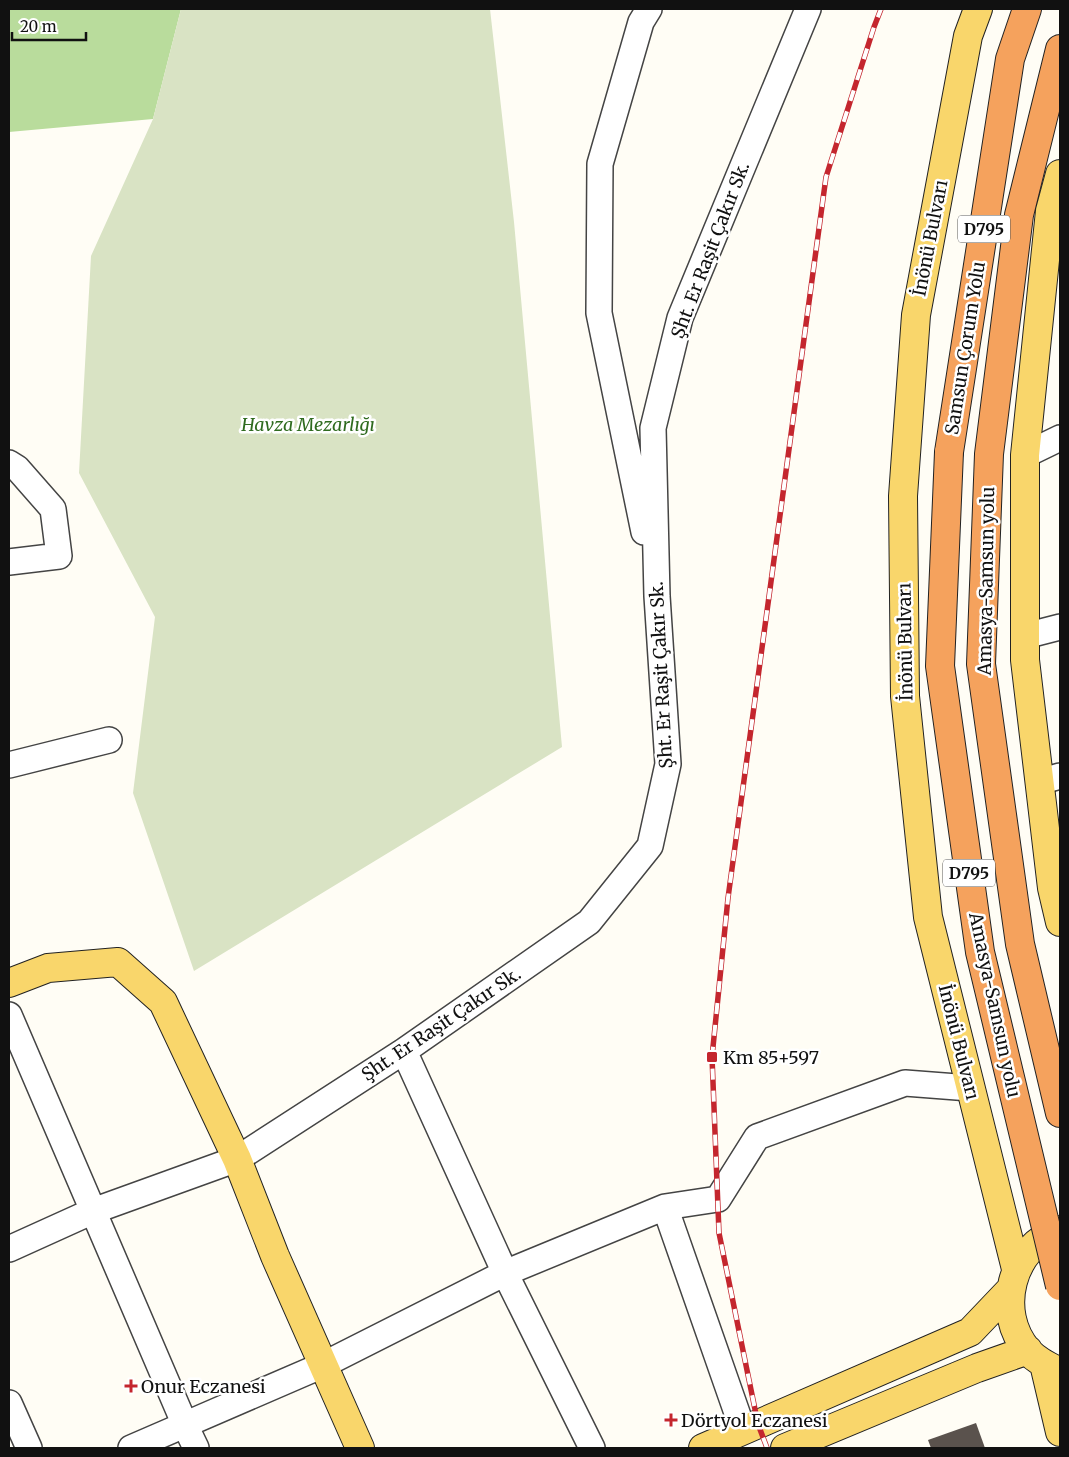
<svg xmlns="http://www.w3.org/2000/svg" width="1069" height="1457" viewBox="0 0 1069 1457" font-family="Merriweather,serif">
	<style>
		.forest { fill: #b9dc9c }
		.cemetery { fill: #d9e3c4 }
		.building { fill: #5a524d }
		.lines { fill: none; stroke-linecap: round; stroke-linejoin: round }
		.minor-casing { stroke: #444; stroke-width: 28 }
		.major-casing { stroke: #222; stroke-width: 30 }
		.highway-casing { stroke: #222; stroke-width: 30 }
		.minor { stroke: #fff; stroke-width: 25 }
		.major { stroke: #f9d66b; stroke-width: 28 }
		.highway { stroke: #f5a25d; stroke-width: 28 }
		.rail-casing { stroke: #c4262e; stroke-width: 5.5 }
		.rail { stroke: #fff; stroke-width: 4; stroke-dasharray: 11; stroke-linecap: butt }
		.highway-bridge-casing { stroke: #222; stroke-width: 30; stroke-linecap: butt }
		.highway-bridge { stroke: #f5a25d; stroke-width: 28 }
		.poi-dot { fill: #c4262e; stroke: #fff; stroke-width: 2 }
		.labels { text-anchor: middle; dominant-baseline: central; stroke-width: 5; stroke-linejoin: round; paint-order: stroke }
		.shield { fill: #fff; stroke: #585858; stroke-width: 1 }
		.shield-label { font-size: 16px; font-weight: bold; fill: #111 }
		.street-label { font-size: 18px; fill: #111; stroke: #fff }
		.park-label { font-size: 18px; font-style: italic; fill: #2f6b1f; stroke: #fff }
		.poi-label { font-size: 18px; fill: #111; stroke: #fff; text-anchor: start }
	</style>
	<rect width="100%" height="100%" fill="#fffdf5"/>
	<path class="forest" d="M9,9H181L153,119L9,132Z"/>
	<path class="cemetery" d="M181,9H490L514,222L562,747L194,971L133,793L155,617L79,473L91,256L153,119Z"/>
	<path class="building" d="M976,1423L985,1448H931L928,1440Z"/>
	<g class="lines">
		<defs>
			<path id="minor" d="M1025,455L1060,438
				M9,463L17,468L53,509L59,556L9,562
				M644,532L599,313L600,164L641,22L649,9
				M1025,636L1060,627
				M9,765L109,740
				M1039,782L1060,776
				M9,1015L185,1425L196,1448
				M404,1051L505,1273L592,1448
				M665,1207L743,1430
				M9,1249L93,1211L237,1159L404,1051L589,922L650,846L668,764L657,596L653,428L680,318L808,9
				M9,1403L29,1448
				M131,1448L323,1365L505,1273L665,1207L718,1199L757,1137L905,1083L970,1088"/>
			<path id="major" d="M978,9L968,36L916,315L903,496L905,696L928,917L1016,1269
				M1060,174L1050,211L1025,455V660L1052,888L1060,922
				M9,983L48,968L118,962L163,1002L237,1159L275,1256L360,1448
				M1060,1230C1011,1246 994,1312 1028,1351C1037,1361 1048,1366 1060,1372
				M1044,1364L1060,1432
				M703,1448L970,1332L1010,1290
				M785,1448L977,1368L1028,1350"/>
			<path id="highway" d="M1060,49L1019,215L989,454L981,664L1020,944L1060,1113
				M949,452L1010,59L1027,9"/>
		</defs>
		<use href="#minor" class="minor-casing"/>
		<use href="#major" class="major-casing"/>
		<use href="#highway" class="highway-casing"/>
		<use href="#minor" class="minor"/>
		<use href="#major" class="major"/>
		<use href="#highway" class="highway"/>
		<defs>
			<path id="rail" d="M767,1448L758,1424L719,1233L712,1057L728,898L826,177L874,27L881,9"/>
		</defs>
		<use href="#rail" class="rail-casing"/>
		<use href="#rail" class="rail"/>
		<defs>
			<path id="highway-bridge" d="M949,452L940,666L980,952L1060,1286"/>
		</defs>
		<use href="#highway-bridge" class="highway-bridge-casing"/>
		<use href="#highway-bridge" class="highway-bridge"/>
	</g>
	<g class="poi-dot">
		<rect x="706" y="1051" width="12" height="12" rx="2.5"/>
		<path d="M128.5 1378.5h5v5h5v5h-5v5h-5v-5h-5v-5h5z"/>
		<path d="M668.5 1412.5h5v5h5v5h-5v5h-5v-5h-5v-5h5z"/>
	</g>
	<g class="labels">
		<g class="shield">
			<rect x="958" y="215.5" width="52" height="27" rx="4"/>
			<rect x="943" y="859.5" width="52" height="27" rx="4"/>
		</g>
		<g class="shield-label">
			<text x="984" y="229">D795</text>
			<text x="969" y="873">D795</text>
		</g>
		<g class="street-label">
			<text transform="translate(930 238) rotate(-79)">İnönü Bulvarı</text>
			<text transform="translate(710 250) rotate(-69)">Şht. Er Raşit Çakır Sk.</text>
			<text transform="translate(965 348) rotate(-81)">Samsun Çorum Yolu</text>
			<text transform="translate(986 581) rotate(-89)">Amasya-Samsun yolu</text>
			<text transform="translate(905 642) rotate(-91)">İnönü Bulvarı</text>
			<text transform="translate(661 675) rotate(-93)">Şht. Er Raşit Çakır Sk.</text>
			<text transform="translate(995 1005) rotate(78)">Amasya-Samsun yolu</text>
			<text transform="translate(441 1024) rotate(-34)">Şht. Er Raşit Çakır Sk.</text>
			<text transform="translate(959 1042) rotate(76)">İnönü Bulvarı</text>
		</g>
		<g class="park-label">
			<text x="308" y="424">Havza Mezarlığı</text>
		</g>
		<g class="poi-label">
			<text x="723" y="1057">Km 85+597</text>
			<text x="141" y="1386">Onur Eczanesi</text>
			<text x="681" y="1420">Dörtyol Eczanesi</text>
		</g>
	</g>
	<rect width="1069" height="1457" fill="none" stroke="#111111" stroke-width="20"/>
	<path d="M12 32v8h74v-8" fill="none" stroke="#111111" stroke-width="2.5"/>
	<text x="20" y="32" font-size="15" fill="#111111" stroke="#ffffff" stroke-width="4" paint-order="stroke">20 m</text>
</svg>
